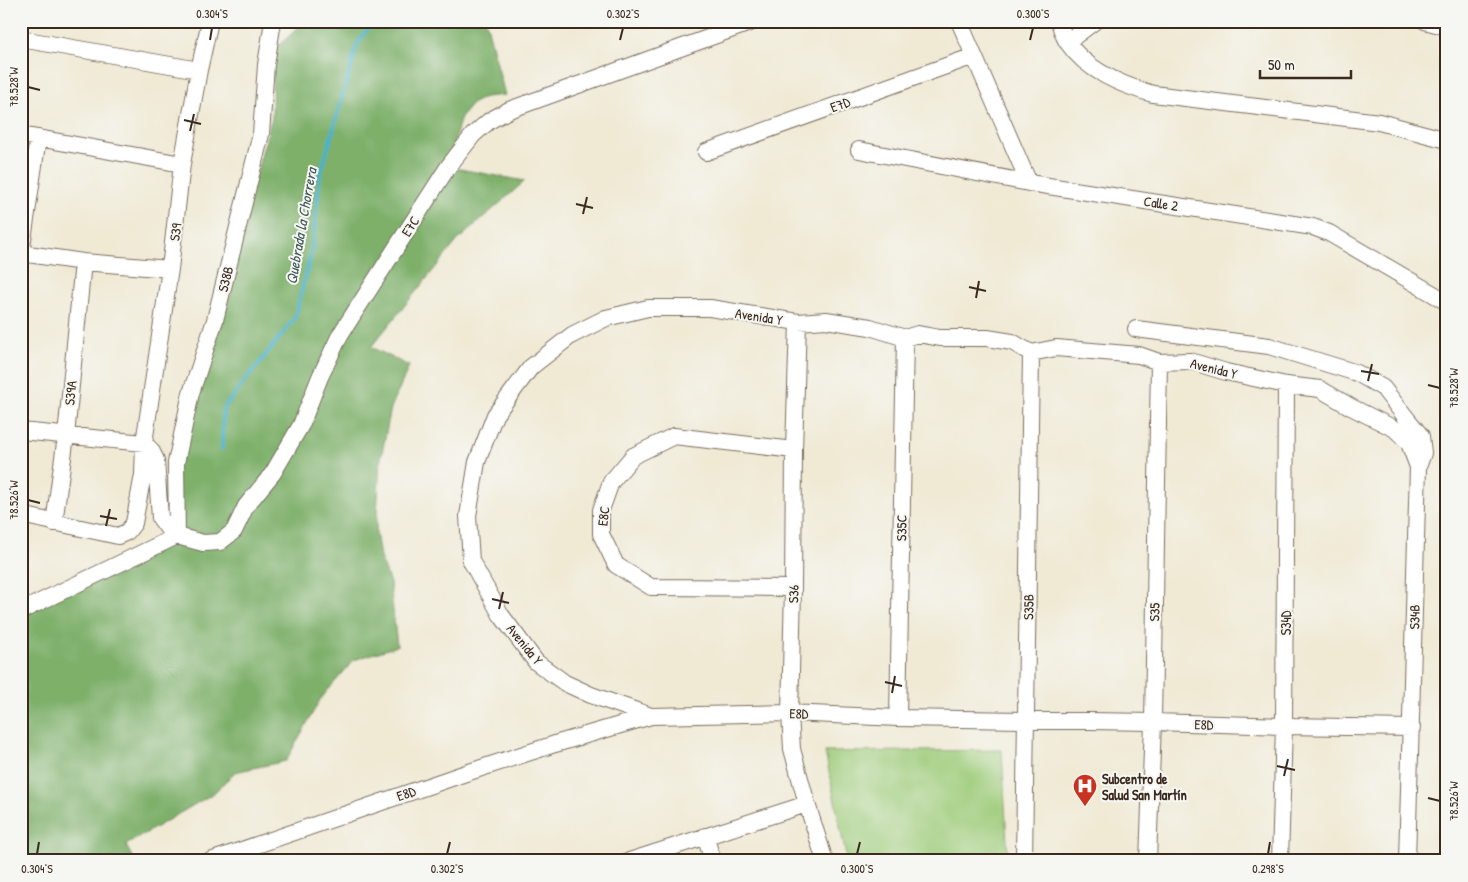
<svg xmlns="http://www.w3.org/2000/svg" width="1468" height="882" viewBox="0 0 1468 882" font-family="'Patrick Hand',sans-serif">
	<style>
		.green { fill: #9ecc7a; stroke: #6c7b4c }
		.forest { fill: #7eb06a; stroke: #5c6d44 }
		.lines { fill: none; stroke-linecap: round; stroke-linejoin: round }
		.stream { stroke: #4bb3ca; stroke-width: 4 }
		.minor-casing { stroke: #7a6d5e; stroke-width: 18 }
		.minor { stroke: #fff; stroke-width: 16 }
		.ticks { fill: none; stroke: #3b2a1e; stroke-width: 2 }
		.labels { text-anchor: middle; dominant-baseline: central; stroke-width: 4; stroke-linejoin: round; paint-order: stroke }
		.street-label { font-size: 14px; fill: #3b2a1e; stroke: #f6f6f2 }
		.poi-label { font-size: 14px; font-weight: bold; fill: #3b2a1e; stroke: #f6f6f2; text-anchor: start }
		.water-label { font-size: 15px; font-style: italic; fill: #415a5a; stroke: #f6f6f2 }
		.neatline { fill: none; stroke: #3b2a1e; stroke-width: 2 }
		.ticks-label { font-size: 12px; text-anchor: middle; fill: #3b2a1e }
	</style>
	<rect width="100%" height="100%" fill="#f6f6f2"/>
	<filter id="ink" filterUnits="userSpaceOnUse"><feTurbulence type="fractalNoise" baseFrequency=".02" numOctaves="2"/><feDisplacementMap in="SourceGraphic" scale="10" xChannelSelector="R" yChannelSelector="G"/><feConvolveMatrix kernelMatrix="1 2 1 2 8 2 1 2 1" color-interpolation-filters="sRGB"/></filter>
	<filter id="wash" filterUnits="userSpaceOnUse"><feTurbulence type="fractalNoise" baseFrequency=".0096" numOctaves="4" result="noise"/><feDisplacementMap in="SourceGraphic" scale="20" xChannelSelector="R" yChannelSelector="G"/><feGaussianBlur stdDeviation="1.12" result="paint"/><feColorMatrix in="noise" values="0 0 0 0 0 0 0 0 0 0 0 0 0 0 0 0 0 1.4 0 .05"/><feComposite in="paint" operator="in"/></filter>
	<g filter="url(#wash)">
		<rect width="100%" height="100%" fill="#f0ead5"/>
		<path class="green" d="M1002,750L1008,860L847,861L825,752Z"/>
		<path class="forest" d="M305,21H486L505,95L485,97L473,103L461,117L452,148L454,159L449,167L525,181L458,240L371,347L409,366L391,408L380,463L376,532L380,557L390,583L397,646L354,660L321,698L286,761L235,772L214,793L126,845L134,861H21V611L177,536L176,463L272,117L273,51Z"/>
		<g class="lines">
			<path class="stream" d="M222,449L223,409L295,318L312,249L320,176L357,45L373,21"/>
		</g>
	</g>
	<g filter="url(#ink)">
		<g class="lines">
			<defs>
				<path id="minor" d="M959,21L1029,183
					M1059,21C1061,28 1063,37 1068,43C1087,71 1121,85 1153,94L1379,122L1447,140
					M1425,21L1447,27
					M21,39L199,70
					M1067,42L1095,21
					M21,135L182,164
					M859,150L1029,183L1313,227L1329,233L1447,302
					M706,152L974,56
					M21,253L83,262L170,269
					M21,253L38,138
					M798,322L794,450L793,588L790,713L792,749L807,804L825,861
					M1136,329L1269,346L1357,373L1383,388L1404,415L1421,436L1423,453L1418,467L1407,861
					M21,431L144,443L151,450L156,460L160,518L168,529L177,536L203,543L220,542L234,531L246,506L273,473L301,425L320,377L340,335L448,167L473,135L489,121L509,110L755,21
					M21,515L118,536L127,532L134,523L143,475L144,443L170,269L182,164L199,70L210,21
					M54,523L66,436L83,262
					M177,536L176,463L191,393L215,320L261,134L266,65L273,21
					M793,588L651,587L616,565L601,534V510L611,482L633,456L674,436L794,450
					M21,611L177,536
					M651,716L591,695L565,683L536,662L501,615L471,561L468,516L477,462L495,415L531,367L572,335L606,318L648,308H710L798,322L826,320L870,327L905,338L918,334L940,338H987L1012,342L1031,353L1056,348L1139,355L1159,362L1190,361L1226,372L1286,385L1320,389L1351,407L1395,429L1409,443L1418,467
					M898,718L905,338
					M705,836L713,861
					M210,861L463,774L555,744L651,716L790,713L898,718L1153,722L1284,726L1412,728
					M629,861L807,804
					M1024,861L1031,353
					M1148,861L1153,722L1159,362
					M1280,861L1284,726L1286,385"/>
			</defs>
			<use href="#minor" class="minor-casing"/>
			<use href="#minor" class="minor"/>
		</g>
	</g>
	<path class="ticks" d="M210,40L212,28M620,40L623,28M1030,40L1033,28M28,87L40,90M184,120L201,124M190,131L194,114M576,204L593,208M583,214L587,197M969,287L986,291M976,298L979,281M1361,371L1379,374M1368,381L1372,364M1428,385L1440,388M28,500L40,503M100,516L117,519M106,526L110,509M492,599L509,603M499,609L503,592M885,682L902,686M892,693L895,676M1277,766L1295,770M1284,776L1288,759M1428,798L1440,801M37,854L39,842M447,854L450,842M857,854L860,842M1268,854L1270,842"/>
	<defs>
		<symbol id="hospital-pin" viewBox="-11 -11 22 30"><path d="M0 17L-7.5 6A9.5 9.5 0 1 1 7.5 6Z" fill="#c8321e" stroke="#f6f6f2"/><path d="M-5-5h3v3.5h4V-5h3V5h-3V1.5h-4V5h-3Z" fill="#fff"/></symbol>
	</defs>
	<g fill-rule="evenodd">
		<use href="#hospital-pin" x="1071" y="772" width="28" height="38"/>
	</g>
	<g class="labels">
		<g class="street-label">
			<text transform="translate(840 104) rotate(-20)">E7D</text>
			<text transform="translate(1161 203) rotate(9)">Calle 2</text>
			<text transform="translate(410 226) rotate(-57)">E7C</text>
			<text transform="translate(175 232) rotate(-83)">S39</text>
			<text transform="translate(225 279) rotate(-76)">S38B</text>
			<text transform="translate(759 316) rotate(9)">Avenida Y</text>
			<text transform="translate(1214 368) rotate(14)">Avenida Y</text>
			<text transform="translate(70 393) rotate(-84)">S39A</text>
			<text transform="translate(603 516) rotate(-83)">E8C</text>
			<text transform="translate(901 528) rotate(-89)">S35C</text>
			<text transform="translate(793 594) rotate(-89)">S36</text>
			<text transform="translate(1028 607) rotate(-89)">S35B</text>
			<text transform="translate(1154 612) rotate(-89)">S35</text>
			<text transform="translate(1414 617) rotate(-89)">S34B</text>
			<text transform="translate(1285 623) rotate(-90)">S34D</text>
			<text transform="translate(525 644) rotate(51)">Avenida Y</text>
			<text transform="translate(799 713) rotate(2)">E8D</text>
			<text transform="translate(1204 724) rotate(2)">E8D</text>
			<text transform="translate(406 793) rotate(-19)">E8D</text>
		</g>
		<g class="poi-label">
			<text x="1102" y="778">Subcentro de<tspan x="1102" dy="16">Salud San Martín</tspan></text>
		</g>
		<g class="water-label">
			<text transform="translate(301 226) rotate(-80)">Quebrada la Chorrera</text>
		</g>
	</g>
	<rect width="1468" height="882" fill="none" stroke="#f6f6f2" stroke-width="55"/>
	<path d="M1260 70v8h91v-8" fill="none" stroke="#3b2a1e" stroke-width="2.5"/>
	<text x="1268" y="70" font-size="15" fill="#3b2a1e" stroke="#f6f6f2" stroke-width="4" paint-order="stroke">50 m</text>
	<rect x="28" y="28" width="1412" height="826" class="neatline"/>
	<g class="ticks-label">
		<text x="212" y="18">0.304°S</text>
		<text x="623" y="18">0.302°S</text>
		<text x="1033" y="18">0.300°S</text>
		<text transform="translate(14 87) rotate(-90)" y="4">78.528°W</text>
		<text transform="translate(1454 388) rotate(-90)" y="4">78.528°W</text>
		<text transform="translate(14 500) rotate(-90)" y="4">78.526°W</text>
		<text transform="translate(1454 801) rotate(-90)" y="4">78.526°W</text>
		<text x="37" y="873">0.304°S</text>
		<text x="447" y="873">0.302°S</text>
		<text x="857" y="873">0.300°S</text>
		<text x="1268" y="873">0.298°S</text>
	</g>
</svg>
